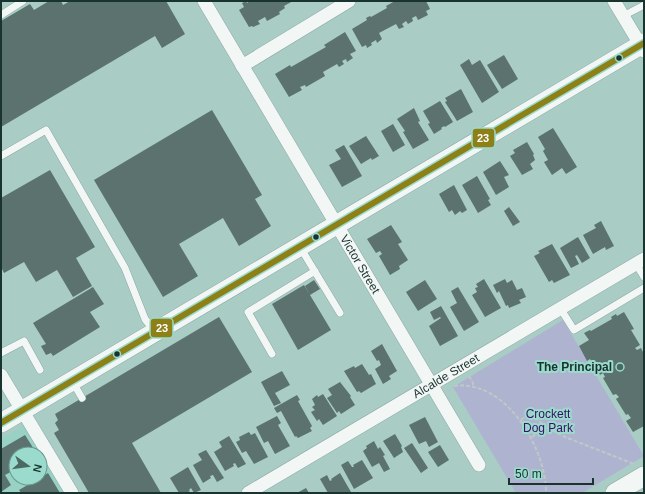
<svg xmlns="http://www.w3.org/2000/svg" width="645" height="494" viewBox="0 0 645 494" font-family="Helvetica,sans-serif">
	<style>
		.built { fill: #98d2c5; fill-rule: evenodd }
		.green { fill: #aeb4d0 }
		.building { fill: #5b726f }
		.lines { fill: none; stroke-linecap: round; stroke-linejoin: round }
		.lane-casing { stroke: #8da8a4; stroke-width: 8 }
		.street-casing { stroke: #8da8a4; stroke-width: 14 }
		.secondary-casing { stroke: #8da8a4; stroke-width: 20 }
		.path { stroke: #bec9c7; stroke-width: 2; stroke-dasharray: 4 2; stroke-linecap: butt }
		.lane { stroke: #f2f7f6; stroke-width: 7 }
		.street { stroke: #f2f7f6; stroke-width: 13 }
		.secondary { stroke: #f2f7f6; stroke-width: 19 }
		.bus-1-casing { stroke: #9adbcd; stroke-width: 9 }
		.bus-1 { stroke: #8c8017; stroke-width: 6 }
		.bus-dot { fill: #19332e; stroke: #9adbcd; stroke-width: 1.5 }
		.poi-dot { fill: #4b6963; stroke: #9adbcd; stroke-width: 1.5 }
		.labels { text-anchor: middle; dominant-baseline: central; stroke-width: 4; stroke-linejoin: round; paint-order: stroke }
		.street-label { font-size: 12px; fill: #19332e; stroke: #9adbcd }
		.poi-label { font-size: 12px; font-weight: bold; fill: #19332e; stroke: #9adbcd; text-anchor: end }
		.park-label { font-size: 12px; fill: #381065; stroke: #9adbcd }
		.line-badge { stroke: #9adbcd; stroke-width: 1.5 }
		.badge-label { font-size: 11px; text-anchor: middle; font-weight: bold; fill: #fff }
	</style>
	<rect width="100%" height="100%" fill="#a9ccc5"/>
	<path class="built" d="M24,426L31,436L64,493H1V439ZM16,454H40V478H16Z"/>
	<path class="green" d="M563,320L644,456L582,493H516L453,387Z"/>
	<path class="building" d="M49,1H61L63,5L70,1H166L185,34L162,48L155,36L1,127V21L30,4L34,10Z
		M246,1L247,3L250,1H293L284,6L285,8L279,12L280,14L267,21L265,17L258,21L260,24L253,27L252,26L249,27L239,10L244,7L242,3Z
		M395,1H426L430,9L426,11L428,15L418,20L416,16L412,18L413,21L408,24L406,21L402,24L404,27L399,29L396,24L379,33L382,39L377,43L376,40L371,43L372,45L367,48L366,45L362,47L352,29L367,20L366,18L370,16L371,17L387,8L386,6Z
		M345,32L356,51L350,54L353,58L347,62L346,59L342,61L344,64L339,67L337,64L323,72L325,76L306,87L305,85L300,87L302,90L289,97L275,74L290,65L291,67L326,47L324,45Z
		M504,55L518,79L502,89L487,65Z
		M469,59L472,65L480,60L499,92L482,103L460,65Z
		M461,89L473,112L457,121L445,102L447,101L445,98Z
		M440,101L453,122L445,127L444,126L441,128L442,129L434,134L428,124L430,123L423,111Z
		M414,108L420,121L418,122L429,140L413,149L403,132L405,131L397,119Z
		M212,110L262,195L255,199L271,226L239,246L223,218L179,244L198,276L163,297L94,180Z
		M393,124L405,145L393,152L381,131Z
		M553,128L577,167L566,174L562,168L552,175L544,162L548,160L543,151L545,149L538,137Z
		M366,136L379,156L372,160L371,158L361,164L349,146Z
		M527,142L534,154L533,155L535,160L530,164L533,169L522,175L510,156L515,153L513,150Z
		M344,145L362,176L342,187L329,165L341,159L335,150Z
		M500,161L509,175L504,177L509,187L496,195L483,172Z
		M50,170L95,247L76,258L92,286L73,297L57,270L36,282L24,262L4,273L1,267V198Z
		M477,176L490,199L488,200L491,205L478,213L462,185Z
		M454,185L467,210L462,213L460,211L455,215L452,210L449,212L439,194Z
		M509,207L520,222L513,226L504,211Z
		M601,221L614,246L606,250L605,247L593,254L583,235L596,228L594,225Z
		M391,225L402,242L398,244L408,260L399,266L400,269L390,275L379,256L382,254L380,251L376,253L367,239Z
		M578,237L590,258L582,263L577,255L575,256L579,264L571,268L560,248Z
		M552,244L570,275L554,283L552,280L549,282L534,256L540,253L538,251Z
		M484,279L501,308L485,317L472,295L477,292L475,288L478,287L476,284Z
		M505,279L507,283L512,280L517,290L522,288L526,297L519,300L521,303L509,308L508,305L506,306L499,291L497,293L493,285Z
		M314,280L320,289L310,295L305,286Z
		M425,280L437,299L418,311L406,292Z
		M304,285L331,330L298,350L272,304Z
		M93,287L104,304L90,312L100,327L53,356L51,353L46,355L41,346L46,344L33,323Z
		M458,287L479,322L464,331L450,307L457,303L451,291Z
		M441,306L458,336L440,346L429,326L441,318L440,317L434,320L430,312Z
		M624,312L634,329L631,330L640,345L635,348L637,350L641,348L644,354V426L633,432L626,421L631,418L628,414L626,415L616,399L619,397L616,394L613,395L603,378L605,377L603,373L600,375L590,359L587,361L579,346L589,340L584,333L590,330L591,331L612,319L611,317L616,314L617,316Z
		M219,317L252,372L132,443L161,493H89L54,433L59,430L55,423L58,420L55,414Z
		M382,344L397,371L389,376L391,379L383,384L375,369L381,365L379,360L377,361L371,351Z
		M362,364L369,375L371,374L376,384L361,393L359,391L357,392L344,371L354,366L355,368Z
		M282,371L290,385L275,393L281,403L274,406L261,382Z
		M340,382L351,396L350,397L355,405L341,414L339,411L337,413L327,398L332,395L328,389Z
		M323,394L337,416L323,425L319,419L317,421L311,412L315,410L312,407L315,405L312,399L317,395L318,397Z
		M297,395L300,400L298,401L312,426L310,428L312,431L298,438L296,436L295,437L281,411L277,413L274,408Z
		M277,416L281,423L278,425L290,446L275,454L268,441L264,443L256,427Z
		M425,417L438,442L429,447L426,441L419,444L409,425Z
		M249,432L251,435L255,433L268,457L254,464L246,451L242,453L236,442L240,440L239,437Z
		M395,434L402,446L401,447L403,452L394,458L383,441Z
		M25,435L37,454H16V469L5,475L11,485L1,492V449Z
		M229,436L246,464L238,468L235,463L233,464L234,466L225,471L214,452L222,447L219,442Z
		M374,441L378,449L380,447L385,455L383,456L390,469L384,472L379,463L372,467L363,451L367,448L366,446Z
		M412,443L428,468L421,473L404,448Z
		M440,445L449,460L438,467L428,452Z
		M206,450L224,478L217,482L213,475L210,476L211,478L203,483L193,465L202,460L198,454Z
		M40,459L46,470L40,473Z
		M362,460L373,478L354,489L341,465L348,461L352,467H354L353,465Z
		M188,467L201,490L194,493L191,488L189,490L190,491L187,493H179L170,478Z
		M48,473L60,493H21L19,490Z
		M340,473L351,492L349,493H328L320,479L327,475L330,481L332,480L331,479Z
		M306,488L309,493H297Z"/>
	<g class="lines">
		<defs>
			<path id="lane" d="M1,15L23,1
				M623,16L644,5
				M1,156L46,130L125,268L145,319L155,332
				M300,247L340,313
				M636,264L644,277
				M560,308L574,330L644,288
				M1,353L24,341L40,370
				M272,354L248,312L315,271
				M72,381L82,398"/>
			<g id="street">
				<path id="s1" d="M204,1L479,465"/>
				<path d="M614,1L644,51"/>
				<path d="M242,66L349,1"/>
				<path d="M1,375L72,493"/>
				<path id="s2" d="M248,493L644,259"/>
			</g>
			<path id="secondary" d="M1,423L644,43
				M615,493L644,476"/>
		</defs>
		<use href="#lane" class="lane-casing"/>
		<use href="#street" class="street-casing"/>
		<use href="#secondary" class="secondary-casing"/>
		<path class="path" d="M469,376L473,383V385
			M454,386C506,379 546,448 546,493
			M521,420L530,413L546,427
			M532,437L546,427L565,437L634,464"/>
		<use href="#lane" class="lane"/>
		<use href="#street" class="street"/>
		<use href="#secondary" class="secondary"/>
		<defs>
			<path id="bus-1" d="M1,423L644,43"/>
		</defs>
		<use href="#bus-1" class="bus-1-casing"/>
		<use href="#bus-1" class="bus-1"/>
	</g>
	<g class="bus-dot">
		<circle cx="619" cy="58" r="3.5"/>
		<circle cx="316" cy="237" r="3.5"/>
		<circle cx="117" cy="354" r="3.5"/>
	</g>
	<circle class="poi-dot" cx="620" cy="367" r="4"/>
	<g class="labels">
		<g class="street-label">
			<text stroke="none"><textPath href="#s1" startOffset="306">Victor Street</textPath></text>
			<text stroke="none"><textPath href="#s2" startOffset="230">Alcalde Street</textPath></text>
		</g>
		<g class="poi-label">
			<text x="612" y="367">The Principal</text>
		</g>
		<g class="park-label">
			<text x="548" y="414">Crockett<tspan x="548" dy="14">Dog Park</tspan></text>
		</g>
	</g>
	<g class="line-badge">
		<rect x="472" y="128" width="23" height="20" rx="4" fill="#8c8017"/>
		<rect x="150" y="318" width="23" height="20" rx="4" fill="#8c8017"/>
	</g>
	<g class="badge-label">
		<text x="483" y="142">23</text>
		<text x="162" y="332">23</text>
	</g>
	<rect width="645" height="494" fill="none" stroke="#19332e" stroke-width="4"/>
	<g transform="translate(28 466) rotate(104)"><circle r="19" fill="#9adbcd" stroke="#66988d"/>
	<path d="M0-3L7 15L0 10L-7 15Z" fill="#4b6963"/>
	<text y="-6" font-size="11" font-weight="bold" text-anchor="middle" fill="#19332e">N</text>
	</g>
	<path d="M509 478v6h84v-6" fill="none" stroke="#19332e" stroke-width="2"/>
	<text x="515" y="478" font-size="12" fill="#19332e" stroke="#9adbcd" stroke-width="3" paint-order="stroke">50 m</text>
</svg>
